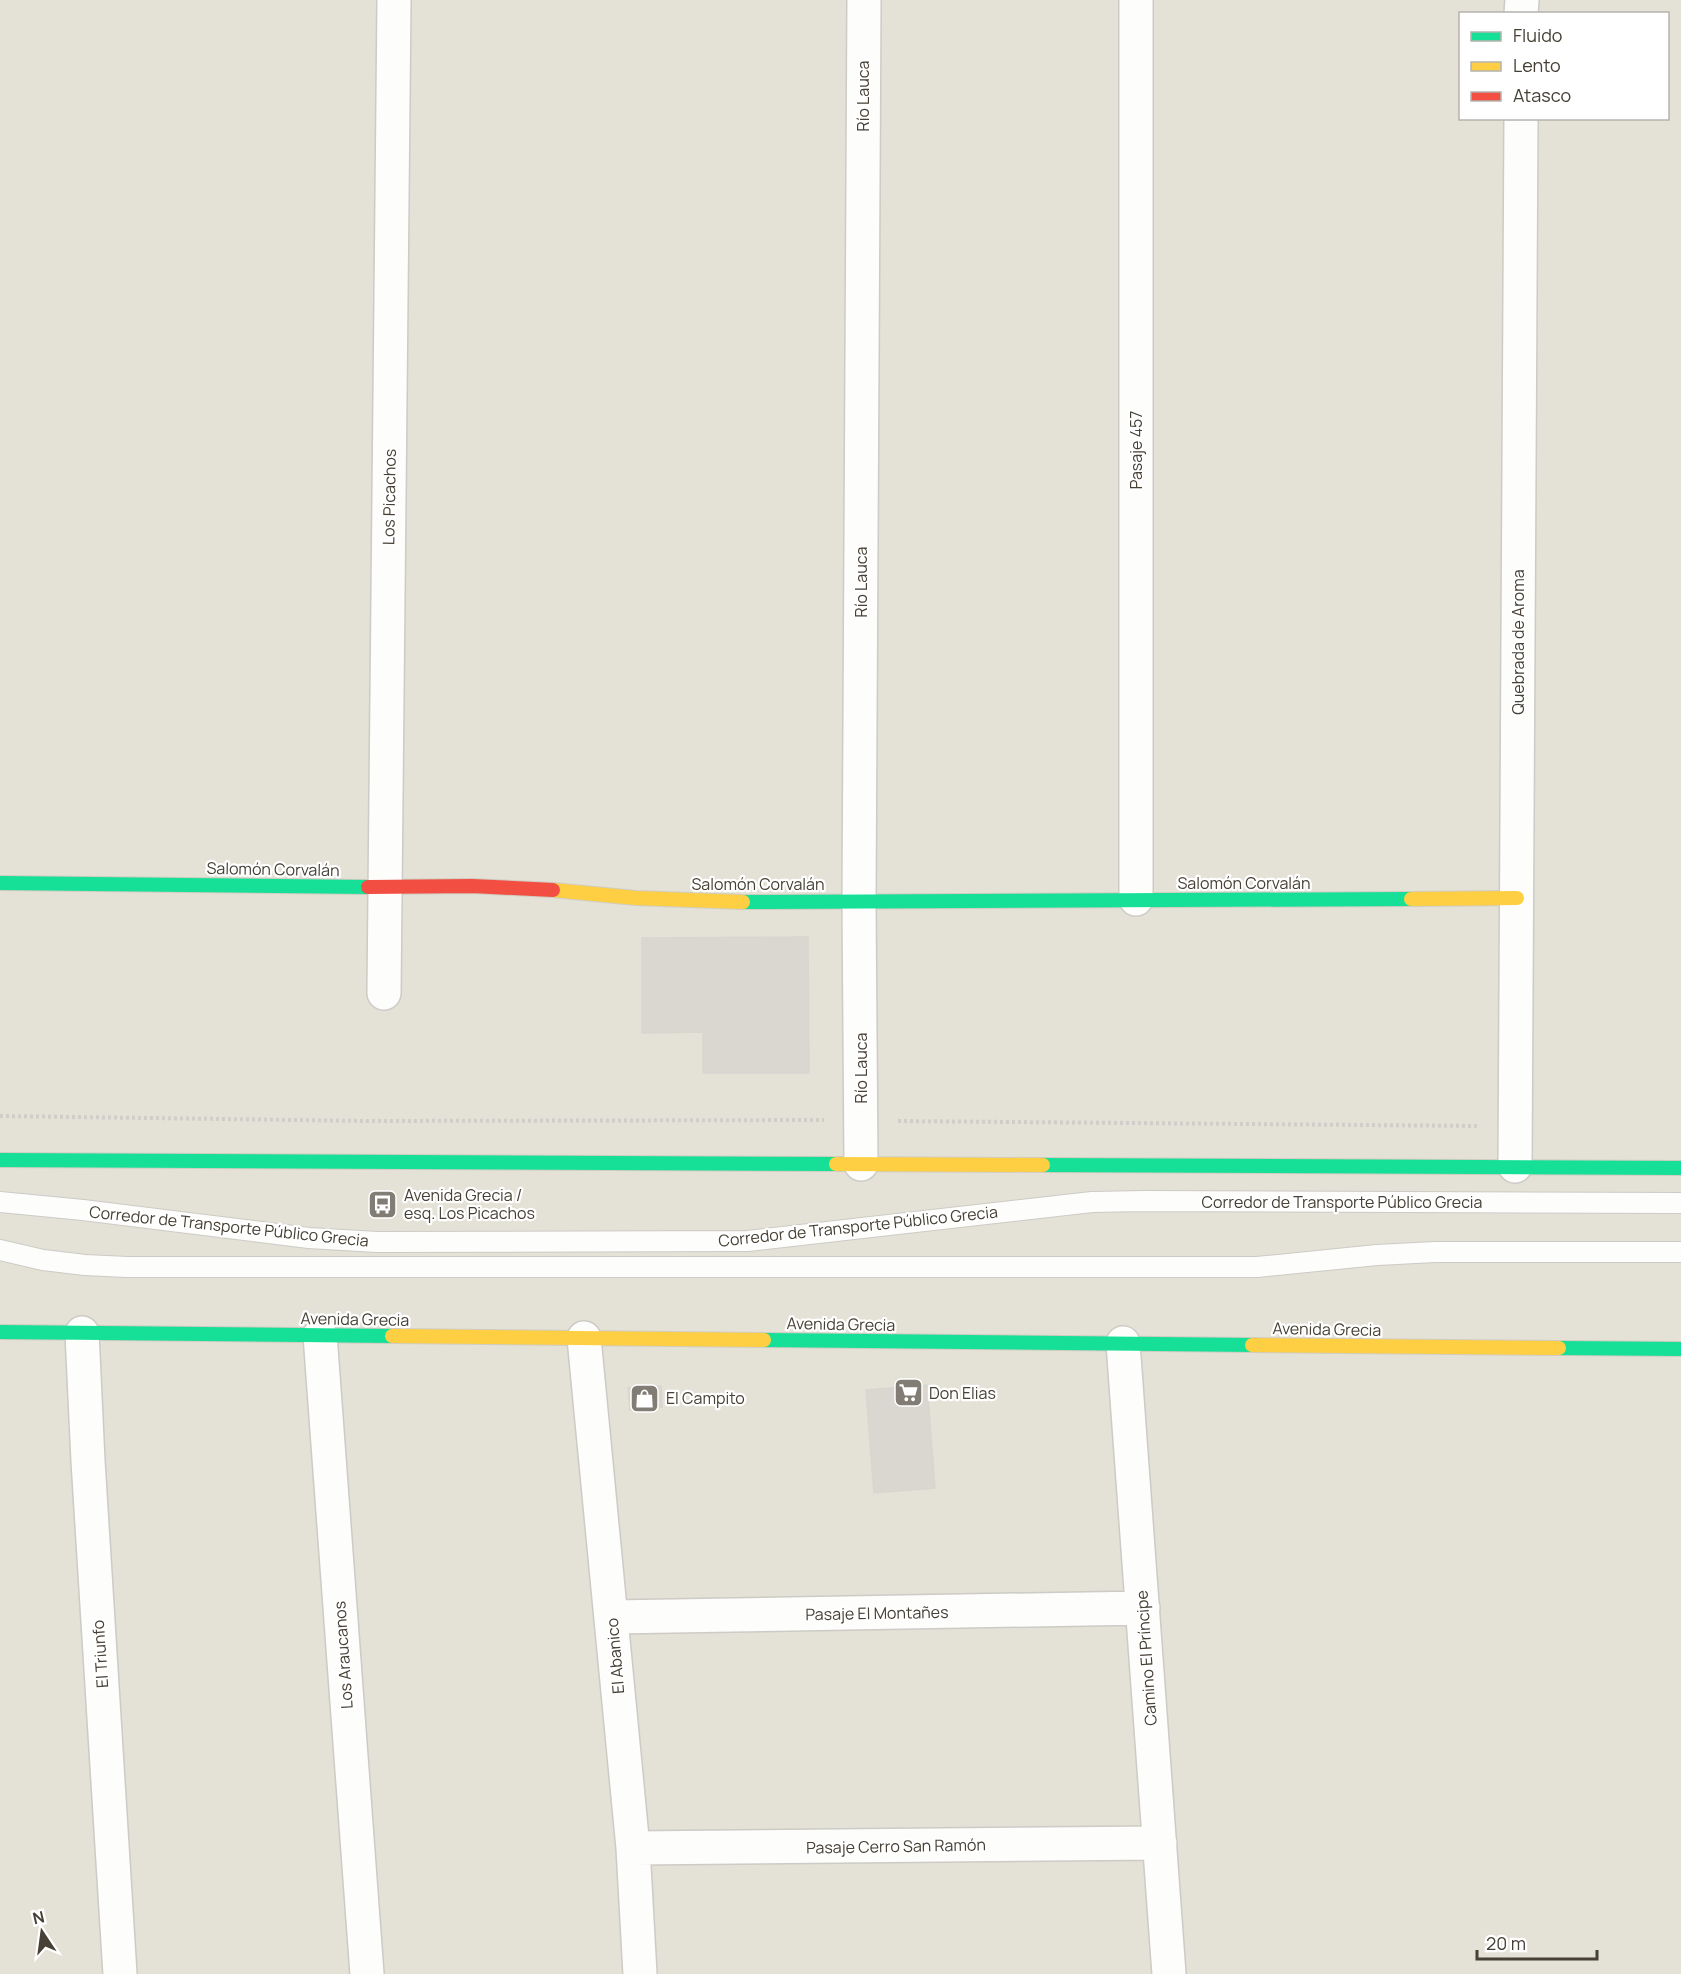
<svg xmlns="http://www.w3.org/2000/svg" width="1681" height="1974" viewBox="0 0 1681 1974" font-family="Manrope,sans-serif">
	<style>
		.residential { fill: #e4e1d6; fill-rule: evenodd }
		.building { fill: #dad7d1; stroke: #d8d6cf; stroke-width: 1.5 }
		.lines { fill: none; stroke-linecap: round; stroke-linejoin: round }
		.lane-casing { stroke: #cccbc5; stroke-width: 22 }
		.street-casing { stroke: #cccbc5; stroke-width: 36 }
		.fast-casing { stroke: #d0ccc0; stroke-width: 16 }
		.slow-casing { stroke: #d0ccc0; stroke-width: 16 }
		.jam-casing { stroke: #d0ccc0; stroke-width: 16 }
		.path { stroke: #d1ceca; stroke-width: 4; stroke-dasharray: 3 3; stroke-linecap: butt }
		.lane { stroke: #fdfdfc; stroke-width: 20 }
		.street { stroke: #fdfdfc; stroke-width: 33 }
		.fast { stroke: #16e098; stroke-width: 14 }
		.slow { stroke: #ffcf43; stroke-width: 14 }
		.jam { stroke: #f24e42; stroke-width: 14 }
		.labels { text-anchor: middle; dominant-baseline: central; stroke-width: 4.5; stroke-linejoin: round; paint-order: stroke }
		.street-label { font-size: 16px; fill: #464035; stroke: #fff }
		.poi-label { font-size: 16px; fill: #464035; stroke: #fff; text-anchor: start }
	</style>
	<rect width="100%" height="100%" fill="#f0efe9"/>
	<path class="residential" d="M0,0H1681V1974H0ZM1460,14H1668V118H1460Z"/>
	<path class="building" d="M808,937L809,1073H703V1032L642,1033V938Z
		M927,1385L935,1488L874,1493L866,1390Z
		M661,1386L662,1407L630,1410L628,1388Z"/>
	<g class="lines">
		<defs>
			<path id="lane" d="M0,1202L83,1210L309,1238L377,1242L748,1241L1092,1202L1145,1201L1681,1203
				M0,1250L43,1260L85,1265L127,1267H1257L1377,1255L1435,1252H1681"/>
			<path id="street" d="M1136,0V899
				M1521,14L1522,0
				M384,993L394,0
				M861,1164L859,901L864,0
				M1515,1166L1521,118
				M82,1333L88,1461L120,1974
				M320,1335L367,1974
				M584,1338L633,1848L640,1974
				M1123,1343L1169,1974
				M612,1617L1143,1608
				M633,1848L1160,1843"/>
			<path id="fast" d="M0,883L368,887
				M743,902L1411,899
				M0,1160L836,1164
				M1043,1165L1681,1168
				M0,1332L392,1336
				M764,1340L1252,1345
				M1559,1348L1681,1349"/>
			<path id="slow" d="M553,890L636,898L743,902
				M1411,899L1517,898
				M836,1164L1043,1165
				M392,1336L764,1340
				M1252,1345L1559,1348"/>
			<path id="jam" d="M368,887L472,886L553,890"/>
		</defs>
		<use href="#lane" class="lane-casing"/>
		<use href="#street" class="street-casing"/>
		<use href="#fast" class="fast-casing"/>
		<use href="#slow" class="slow-casing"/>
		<use href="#jam" class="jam-casing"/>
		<path class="path" d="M0,1116L367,1121L824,1120
			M898,1121L1478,1126"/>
		<use href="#lane" class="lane"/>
		<use href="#street" class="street"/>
		<use href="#fast" class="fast"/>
		<use href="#slow" class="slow"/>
		<use href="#jam" class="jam"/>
	</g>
	<defs>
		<symbol id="bus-square" viewBox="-11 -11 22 22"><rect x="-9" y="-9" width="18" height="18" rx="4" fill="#827d74" stroke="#fff"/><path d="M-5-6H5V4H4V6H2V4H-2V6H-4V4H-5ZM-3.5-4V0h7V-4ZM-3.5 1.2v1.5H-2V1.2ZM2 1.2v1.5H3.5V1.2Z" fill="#fff"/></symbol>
		<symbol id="supermarket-square" viewBox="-11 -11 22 22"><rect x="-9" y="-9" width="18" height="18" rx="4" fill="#827d74" stroke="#fff"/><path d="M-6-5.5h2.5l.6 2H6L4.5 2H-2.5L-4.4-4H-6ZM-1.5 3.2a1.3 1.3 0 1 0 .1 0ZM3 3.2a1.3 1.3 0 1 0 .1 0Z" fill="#fff"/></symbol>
		<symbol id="shop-square" viewBox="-11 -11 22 22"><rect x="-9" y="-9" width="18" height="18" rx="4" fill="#827d74" stroke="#fff"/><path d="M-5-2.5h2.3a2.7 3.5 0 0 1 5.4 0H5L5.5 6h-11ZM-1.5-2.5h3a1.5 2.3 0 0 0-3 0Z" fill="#fff"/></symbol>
	</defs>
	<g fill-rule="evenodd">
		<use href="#bus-square" x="366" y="1188" width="33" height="33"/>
		<use href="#supermarket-square" x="892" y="1376" width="33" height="33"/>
		<use href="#shop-square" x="628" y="1382" width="33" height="33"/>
	</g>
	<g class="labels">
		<g class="street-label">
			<text transform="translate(863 96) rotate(-90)">Río Lauca</text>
			<text transform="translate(1136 450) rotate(-90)">Pasaje 457</text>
			<text transform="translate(389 497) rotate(-89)">Los Picachos</text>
			<text transform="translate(861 582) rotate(-90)">Río Lauca</text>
			<text transform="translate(1518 642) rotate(-90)">Quebrada de Aroma</text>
			<text transform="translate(273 869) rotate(1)">Salomón Corvalán</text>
			<text x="1244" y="883">Salomón Corvalán</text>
			<text x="758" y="884">Salomón Corvalán</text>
			<text transform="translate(861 1068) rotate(-90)">Río Lauca</text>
			<text x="1342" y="1202">Corredor de Transporte Público Grecia</text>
			<text transform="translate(229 1226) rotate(6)">Corredor de Transporte Público Grecia</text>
			<text transform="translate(858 1226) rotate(-6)">Corredor de Transporte Público Grecia</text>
			<text transform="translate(355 1319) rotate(1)">Avenida Grecia</text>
			<text transform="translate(841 1324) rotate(1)">Avenida Grecia</text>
			<text transform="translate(1327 1329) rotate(1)">Avenida Grecia</text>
			<text transform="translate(877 1613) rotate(-1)">Pasaje El Montañes</text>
			<text transform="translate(100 1654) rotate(-94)">El Triunfo</text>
			<text transform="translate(343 1655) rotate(-94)">Los Araucanos</text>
			<text transform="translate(615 1656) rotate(-95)">El Abanico</text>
			<text transform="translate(1146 1658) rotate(-94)">Camino El Príncipe</text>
			<text transform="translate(896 1846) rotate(-1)">Pasaje Cerro San Ramón</text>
		</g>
		<g class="poi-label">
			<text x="404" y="1195">Avenida Grecia /<tspan x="404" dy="18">esq. Los Picachos</tspan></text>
			<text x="929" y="1393">Don Elias</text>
			<text x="666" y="1398">El Campito</text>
		</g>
	</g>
	<rect x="1459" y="12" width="210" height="108" fill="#ffffff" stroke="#b5b3ae" stroke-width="1.5"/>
	<rect x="1471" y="32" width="30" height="9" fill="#16e098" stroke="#b5b3ae" stroke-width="1.5"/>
	<text x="1513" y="42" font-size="18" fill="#464035">Fluido</text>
	<rect x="1471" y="62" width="30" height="9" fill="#ffcf43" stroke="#b5b3ae" stroke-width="1.5"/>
	<text x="1513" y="72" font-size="18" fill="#464035">Lento</text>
	<rect x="1471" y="92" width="30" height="9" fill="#f24e42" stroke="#b5b3ae" stroke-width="1.5"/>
	<text x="1513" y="102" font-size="18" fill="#464035">Atasco</text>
	<g transform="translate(42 1932) rotate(347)" stroke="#ffffff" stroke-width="4.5" paint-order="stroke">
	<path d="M0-4.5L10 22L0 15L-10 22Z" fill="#464035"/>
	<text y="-9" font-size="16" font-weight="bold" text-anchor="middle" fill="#464035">N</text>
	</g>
	<path d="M1477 1950v9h120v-9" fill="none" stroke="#464035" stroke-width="3"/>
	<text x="1486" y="1950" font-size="18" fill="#464035" stroke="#ffffff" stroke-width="4.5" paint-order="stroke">20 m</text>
</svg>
